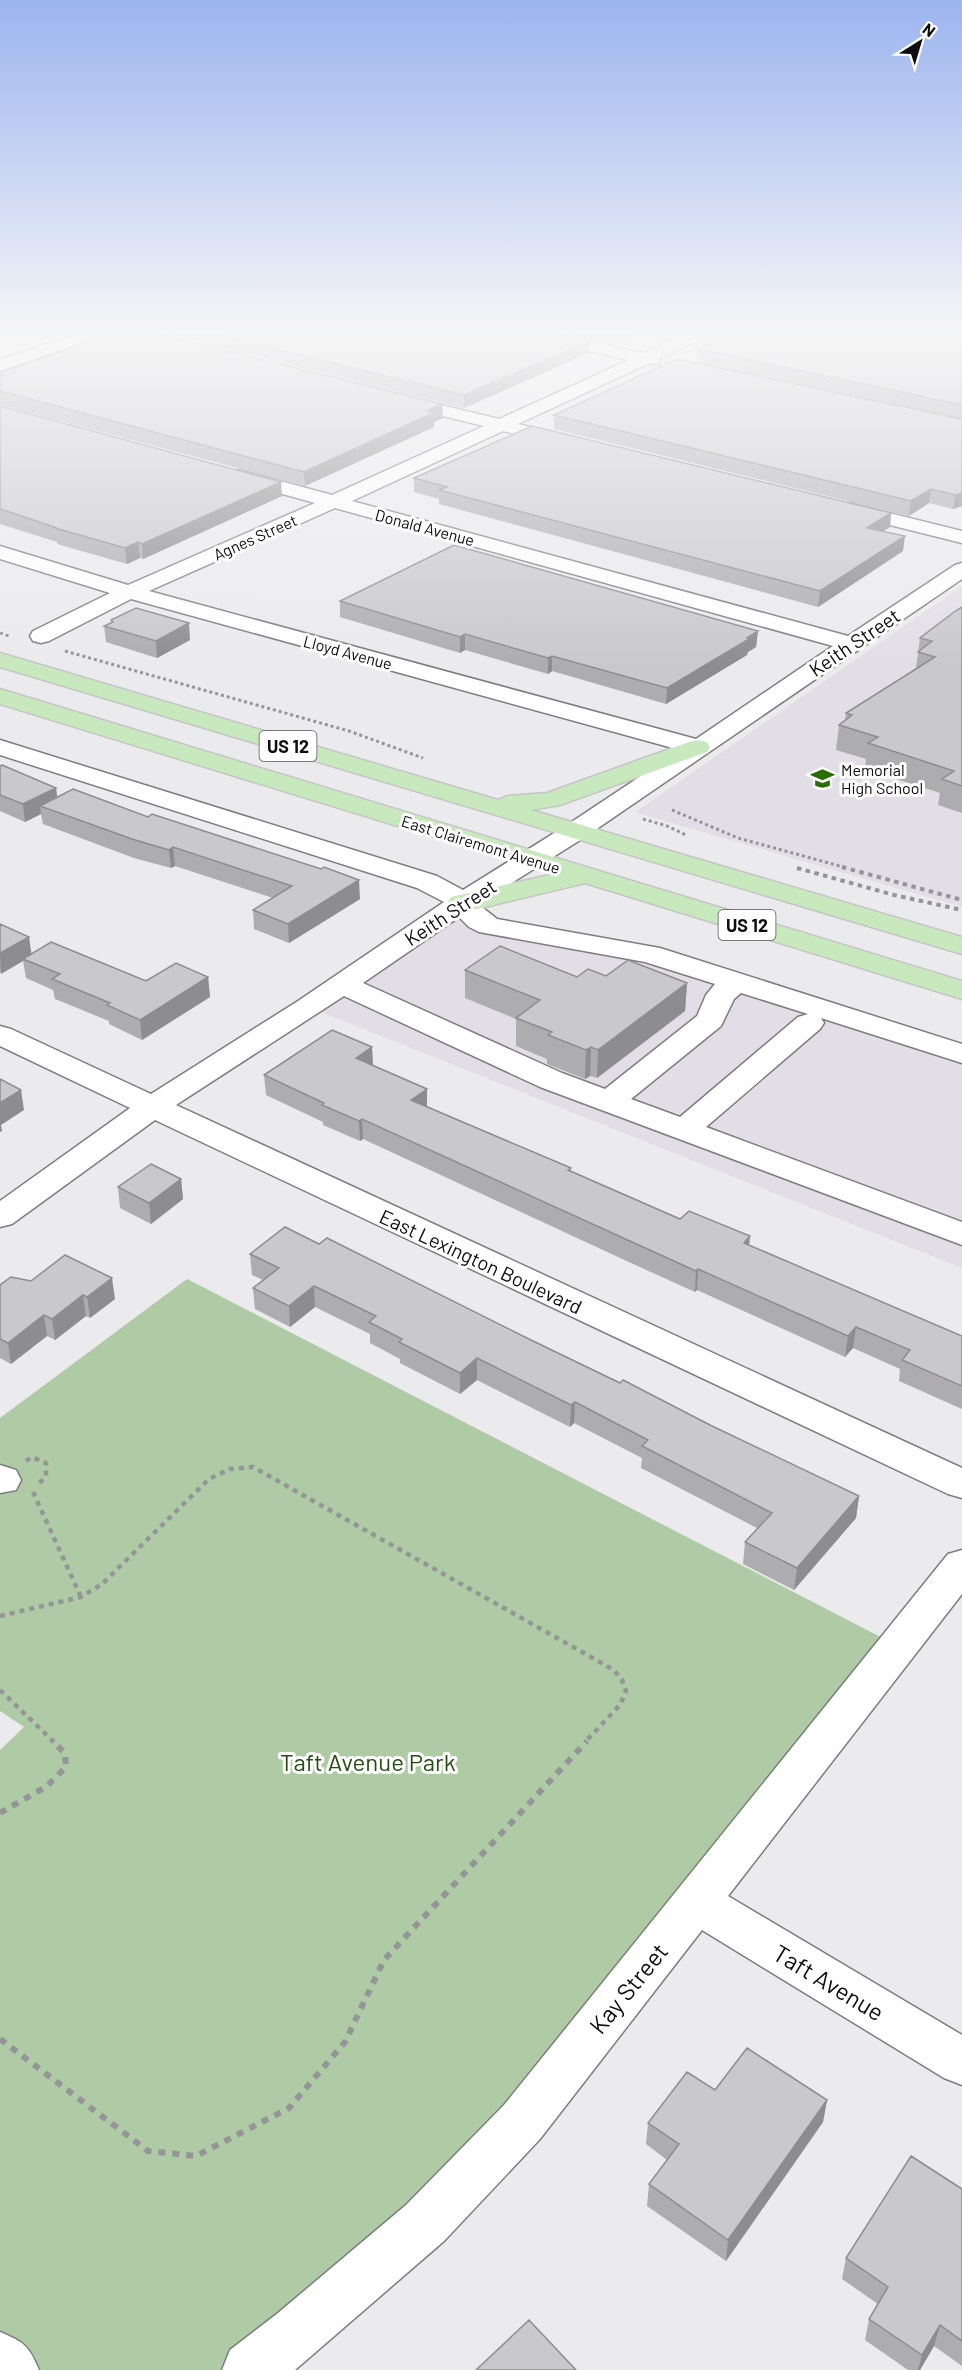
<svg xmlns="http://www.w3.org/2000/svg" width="962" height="2370" viewBox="0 0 962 2370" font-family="Barlow,sans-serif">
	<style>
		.built { fill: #e1dee8 }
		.green { fill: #aecba5 }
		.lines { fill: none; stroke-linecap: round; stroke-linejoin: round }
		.minor-casing { stroke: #7d7d7f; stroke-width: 3 }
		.major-casing { stroke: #c5c5c5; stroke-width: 3 }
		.path-far3 { stroke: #959597; stroke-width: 3; stroke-dasharray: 3 3; stroke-linecap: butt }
		.path-far2 { stroke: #959597; stroke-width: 4; stroke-dasharray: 4.5 4.5; stroke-linecap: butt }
		.path-far1 { stroke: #959597; stroke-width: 4.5; stroke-dasharray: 5 5; stroke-linecap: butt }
		.path { stroke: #959597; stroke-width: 6; stroke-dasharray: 7 7; stroke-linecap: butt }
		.minor { fill: #fff; fill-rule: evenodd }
		.major { fill: #c8e8be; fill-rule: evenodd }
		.wall { fill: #adacaf }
		.shaded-wall { fill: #8d8c8e }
		.building { fill: #c9c8cb; stroke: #8d8c8e; stroke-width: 1.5 }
		.labels { text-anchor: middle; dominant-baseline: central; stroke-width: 6; stroke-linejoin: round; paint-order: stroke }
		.far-street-label { font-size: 16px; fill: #0d0d0e; stroke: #fff }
		.far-poi-label { font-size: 16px; fill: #0d0d0e; stroke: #fff; text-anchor: start }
		.shield { fill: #fff; stroke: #565656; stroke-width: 1.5 }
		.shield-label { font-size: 18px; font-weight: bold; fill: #0d0d0e }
		.street-label { font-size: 20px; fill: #0d0d0e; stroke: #fff }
		.near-park-label { font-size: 24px; fill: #234e11; stroke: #fff }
		.near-street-label { font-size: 24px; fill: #0d0d0e; stroke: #fff }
	</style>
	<rect width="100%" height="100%" fill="#ebeaed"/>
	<path class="built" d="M962,586V907L637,813L638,810Z
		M461,903L479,921L616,946L962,1054V1268L308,1007Z"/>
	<path class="green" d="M187,1279L898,1646L522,2122L250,2370H11L0,2360V1750L24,1727L0,1711V1418Z"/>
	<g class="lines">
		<defs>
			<path id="minor" d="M76,334H100L98,337L0,371V360Z
				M526,334H557L644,353L685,334H707L705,337L660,358L659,364H648L518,424L572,437L574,441L572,445L565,447L503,431L352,501L848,636L955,565L962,563V579L585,837L478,904L497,919L660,948L962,1044V1063L821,1018L824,1023L820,1029L706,1127L962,1222V1245L540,1087L344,996L176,1105L962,1468V1498L948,1494L155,1120L12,1224L0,1227V1201L130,1108L0,1046V1026L11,1029L151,1094L298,1001L444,902L417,888L0,755V740L437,876L463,890L567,825L680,750L131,599L49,641L41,643L33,641L30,636L33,631L110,593L0,559V546L128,585L315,503L232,480L229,476L232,472L239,470L332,495L484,426L394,404L391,400L394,396L400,395L499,419L629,360L534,339ZM335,508L833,646L696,739L149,591ZM459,917L469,927L479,932L645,962L715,984L706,995L697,1016L605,1089L562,1073L363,983ZM741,993L808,1014L798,1017L680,1117L631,1099L721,1026L734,999Z
				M849,503L962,531V543L842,513L839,509L842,505Z
				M0,1465L16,1470L21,1480L16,1490L0,1493Z
				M962,1550V1594L728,1896L962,2035V2085L944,2078L702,1930L540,2139L444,2241L295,2370H222L230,2350L278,2313L406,2205L504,2105L948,1554Z
				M0,2332C24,2342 29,2346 39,2370H0Z"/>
			<path id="major" d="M0,653L498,800L508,796L547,793L689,742L698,740L707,742L710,747L707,752L560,805L531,810L962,937V954L0,667Z
				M0,689L962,981V999L585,883L477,909L461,911L451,909L447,903L451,897L554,874L0,704Z"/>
		</defs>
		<use href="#minor" class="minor-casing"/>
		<use href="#major" class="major-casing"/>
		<path class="path-far3" d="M0,633L9,636
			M65,651L349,731L423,758
			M672,810L738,838L847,868
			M643,819L667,826L686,835"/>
		<path class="path-far2" d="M842,867L962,900
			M797,868L894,895L962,910"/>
		<path class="path-far1" d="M26,1461L32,1457L46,1463V1476L37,1486
			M33,1492L81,1597
			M0,1616L81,1597L102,1584L209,1479L230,1469L253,1467L614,1670L622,1680L626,1691L620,1705L585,1742
			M0,1690L54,1742"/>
		<path class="path" d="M0,1813L47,1786L66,1767L65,1753L52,1741
			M0,2039L148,2151L196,2156L289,2108L345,2042L384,1960L587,1741"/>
		<use href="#minor" class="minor"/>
		<use href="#major" class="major"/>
	</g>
	<path class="wall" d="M164,334H558L589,341V353L464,408Z
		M569,334H633L612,343Z
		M962,334V506L953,509L929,503L909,516L554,429V415H944L697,362L698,349Z
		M0,373L442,404L443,418L434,422V427L305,486L0,405Z
		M0,406L282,496L143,559L140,558L127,564L57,544V542L0,524Z
		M414,478L891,513L890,527L883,531L903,551L818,607L439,504V499L414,492Z
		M340,601L758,631L756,647L748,652L747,655L666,704L552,671L548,674L465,650L460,653L340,617Z
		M962,607V813L938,805L940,793L865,769L866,759L836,750L839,725L845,720L846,713L916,669L920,638Z
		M111,620L190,640L157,658L106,642L104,626L111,622Z
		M0,766L56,788L57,797L360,899L289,943L254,929L253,910L273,898L175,866L171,868L134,858L43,824L41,814L25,822L0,811Z
		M0,924L31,954L146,981L208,977L210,997L142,1040L109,1024V1021L55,999L53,990L26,978L23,961L0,973Z
		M465,970L577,977L606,976L687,983L685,1011L597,1078L590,1076L585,1079L547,1064V1059L516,1046V1019L465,998Z
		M372,1047L373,1066L427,1089V1107L571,1168V1171L680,1219L749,1245L962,1336V1409L899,1381L900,1369L853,1348L845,1357L697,1290L695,1292L631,1263L363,1139L360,1141L323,1125V1122L266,1095L264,1075Z
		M181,1179L183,1199L151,1224L120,1208L118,1187Z
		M319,1244L531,1340L859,1496L856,1518L794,1590L743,1564L745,1542L757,1528L641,1468L642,1458L574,1423L570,1427L477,1380L460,1394L400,1363V1359L370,1343V1334L315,1307L290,1327L255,1309L253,1288L263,1280L252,1275L250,1254Z
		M0,1285L115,1299L90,1318L86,1316L55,1340L47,1336L11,1364L0,1358Z
		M715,2090L827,2100L823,2122L726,2261L647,2206L649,2184L667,2160L646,2144L648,2123Z
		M962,2189V2366L934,2346L920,2370H908L865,2340L869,2319L878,2304L842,2279L846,2258Z"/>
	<path class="shaded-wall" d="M612,334H633L612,343Z
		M589,341V353L464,408V395Z
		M442,404L443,418L434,422V427L305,486L304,472Z
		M281,482L282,496L143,559L142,544Z
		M931,489L929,503L909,516L911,501Z
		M962,493V506L953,509L955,495Z
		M891,513L890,527L866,542L867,528Z
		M905,536L903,551L818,607L820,591Z
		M138,542L140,558L127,564L125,548Z
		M189,623L190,640L157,658L156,641Z
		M758,631L756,647L748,652L747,655L666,704L667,688Z
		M465,634V650L460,653V637Z
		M552,656V671L548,674V658Z
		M56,788L58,806H40L41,814L25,822L23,804Z
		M173,847L175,866L171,868L169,850Z
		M359,880L360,899L289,943L288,924Z
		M29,937L32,957L23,959V961L1,974L0,953Z
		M208,977L210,997L142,1040L140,1020Z
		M687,983L685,1011L597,1078L598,1050Z
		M372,1047L373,1067L356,1058Z
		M591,1047L590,1076L585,1079L586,1050Z
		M427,1089V1109L411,1100Z
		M21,1090L24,1110L1,1125L2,1131L0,1132V1103Z
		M362,1119L363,1139L360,1141L359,1121Z
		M181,1179L183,1199L151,1224L149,1203Z
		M750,1236L748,1257L744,1243Z
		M698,1269L697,1290L695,1292L696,1271Z
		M112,1278L115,1299L90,1318L87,1297Z
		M314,1286L315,1307L290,1327L289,1306Z
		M83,1295L86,1316L55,1340L52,1319Z
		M44,1315L47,1336L11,1364L8,1343Z
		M856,1327L853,1348L845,1357L848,1336Z
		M477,1358V1380L460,1394V1373Z
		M575,1402L574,1423L570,1427L571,1405Z
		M859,1496L856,1518L794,1590L797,1568Z
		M827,2100L823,2122L726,2261L728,2240Z
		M940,2325L934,2346L920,2370H918L922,2355Z"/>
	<path class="building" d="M112,334H157L442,404L426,411L433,413L304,472L0,391V376L3,375L0,374V373Z
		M214,334H558L589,341L464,395Z
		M728,334H962V405L698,349Z
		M677,359L962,419V493L955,495L931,489L911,501L554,415Z
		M0,406L281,482L142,544L138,542L125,548L55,528H57L0,509Z
		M532,426L891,513L867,528L905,536L820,591L439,490L447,487L414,478Z
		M454,545L758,631L747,638L749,639L667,688L552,656L548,658L465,634L460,637L340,601Z
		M962,607V786L942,779L954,771L868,743L878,737L839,725L852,715L846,713L935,657L918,652L932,641L920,638L954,612Z
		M136,608L189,623L156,641L104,626L113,622L111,620Z
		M2,765L56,788L23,804L0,795V766Z
		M73,789L148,817L152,814L321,869L324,867L359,880L288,924L253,910L292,886L173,847L169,850L132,839L40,806Z
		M0,924L29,937L0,953Z
		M51,942L146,981L176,963L208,977L140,1020L107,1005L110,1003L52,979L60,974L23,959Z
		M500,946L577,977L588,969L606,976L628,960L687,983L598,1050L591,1047L586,1050L548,1035L552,1032L516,1018L540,1000L465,970Z
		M332,1030L372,1047L356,1058L427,1089L411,1100L571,1168L568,1170L680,1219L689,1211L750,1236L744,1243L962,1336V1386L902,1360L910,1350L856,1327L848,1336L698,1269L696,1271L632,1242L362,1119L359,1121L322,1105L324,1103L264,1075Z
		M0,1079L21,1090L0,1103Z
		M151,1164L181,1179L149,1203L118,1187Z
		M285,1227L319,1244L327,1238L531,1340L620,1383L623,1380L710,1425L859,1496L797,1568L745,1542L772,1513L642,1446L648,1440L575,1402L571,1405L477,1358L460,1373L399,1342L402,1339L369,1322L376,1316L314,1286L289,1306L253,1288L279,1268L250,1254Z
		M65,1255L112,1278L87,1297L83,1295L52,1319L44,1315L8,1343L0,1339V1285L11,1277L31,1281Z
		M747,2048L827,2100L728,2240L649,2184L679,2144L648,2123L687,2072L715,2090Z
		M911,2156L962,2189V2341L940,2325L922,2355L869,2319L888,2287L846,2258Z
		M529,2320L576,2370H476Z"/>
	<linearGradient id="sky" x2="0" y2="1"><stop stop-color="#9cb4ef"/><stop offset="0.5" stop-color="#f6f6f7"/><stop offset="1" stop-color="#f6f6f7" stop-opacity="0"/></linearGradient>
	<rect width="962" height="666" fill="url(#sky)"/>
	<defs>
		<symbol id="school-bare" viewBox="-9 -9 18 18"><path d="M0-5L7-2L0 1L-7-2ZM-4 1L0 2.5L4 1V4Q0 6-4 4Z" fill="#2a6d05" stroke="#fff" stroke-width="2.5" paint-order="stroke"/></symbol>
	</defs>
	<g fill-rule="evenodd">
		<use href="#school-bare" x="806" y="762" width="33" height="33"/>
	</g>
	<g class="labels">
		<g class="far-street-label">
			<text transform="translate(425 527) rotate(15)">Donald Avenue</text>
			<text transform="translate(255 537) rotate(-24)">Agnes Street</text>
			<text transform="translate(348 652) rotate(15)">Lloyd Avenue</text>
			<text transform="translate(481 844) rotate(17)">East Clairemont Avenue</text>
		</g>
		<g class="far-poi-label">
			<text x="841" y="769">Memorial<tspan x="841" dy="18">High School</tspan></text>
		</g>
		<g class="shield">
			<rect x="259.5" y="731" width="57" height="30" rx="4.5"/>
			<rect x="718.5" y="910" width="57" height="30" rx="4.5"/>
		</g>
		<g class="shield-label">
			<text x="288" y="746">US 12</text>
			<text x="747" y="925">US 12</text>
		</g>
		<g class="street-label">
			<text transform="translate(854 642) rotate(-34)">Keith Street</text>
			<text transform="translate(450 912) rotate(-33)">Keith Street</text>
			<text transform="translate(481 1261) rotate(25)">East Lexington Boulevard</text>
		</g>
		<g class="near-park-label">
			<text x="368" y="1761">Taft Avenue Park</text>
		</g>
		<g class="near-street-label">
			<text transform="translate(829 1982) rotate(31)">Taft Avenue</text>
			<text transform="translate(628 1988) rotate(-51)">Kay Street</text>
		</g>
	</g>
	<g transform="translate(920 42) rotate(37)" stroke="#ffffff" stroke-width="4.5" paint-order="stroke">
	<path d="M0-4.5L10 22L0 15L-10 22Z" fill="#0d0d0e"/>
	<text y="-9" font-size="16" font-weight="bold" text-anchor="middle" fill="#0d0d0e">N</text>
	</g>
</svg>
